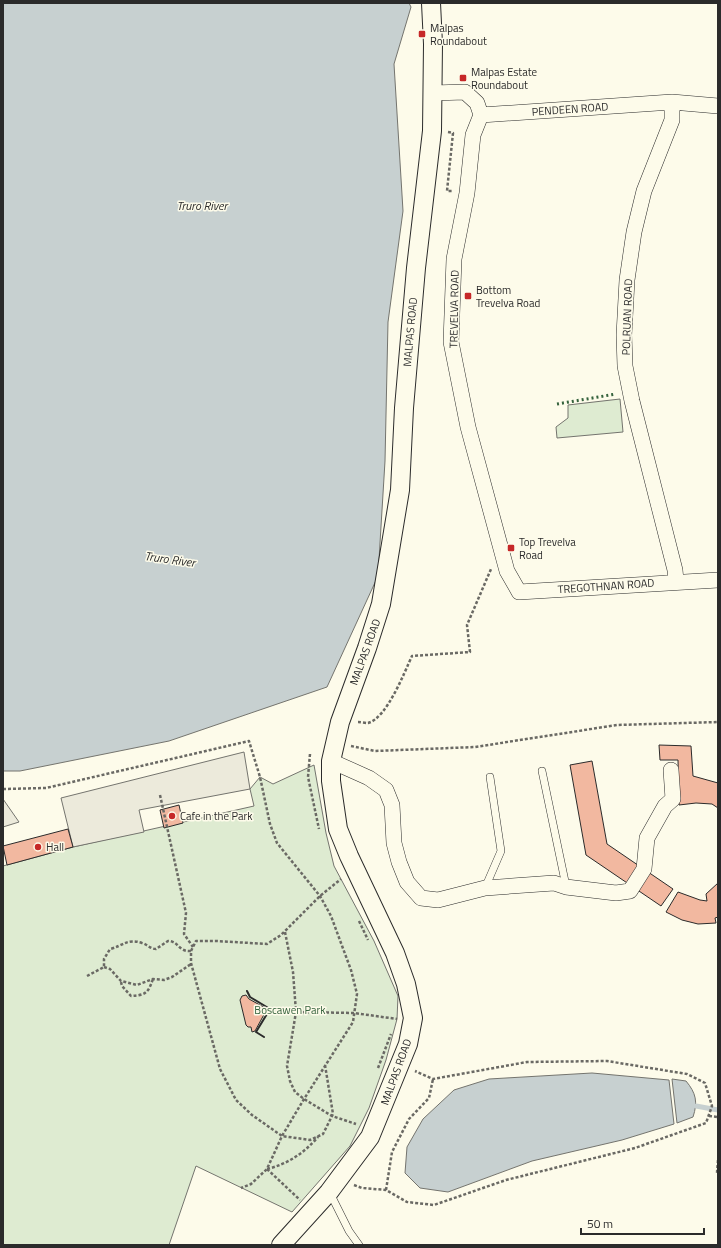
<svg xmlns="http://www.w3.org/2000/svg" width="721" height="1248" viewBox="0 0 721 1248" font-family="'Titillium Web',sans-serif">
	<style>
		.green { fill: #deebd1; stroke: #74746e }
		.parking { fill: #eceadb; stroke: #74746e }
		.water { fill: #c7d0d0; stroke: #74746e }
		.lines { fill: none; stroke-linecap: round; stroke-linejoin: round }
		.stream { stroke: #c7d0d0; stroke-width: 5 }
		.building { fill: #f2b8a0; stroke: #2b2b2b }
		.service-casing { stroke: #2b2b2b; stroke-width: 8 }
		.minor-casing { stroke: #2b2b2b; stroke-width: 16 }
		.tertiary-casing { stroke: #2b2b2b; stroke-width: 20 }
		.path { stroke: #6a6964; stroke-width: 2.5; stroke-dasharray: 3 2; stroke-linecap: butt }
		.service { stroke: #fdfbea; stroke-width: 7 }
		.minor { stroke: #fdfbea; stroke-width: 15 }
		.tertiary { stroke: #fdfbea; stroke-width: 18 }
		.hedge { stroke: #34623c; stroke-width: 3; stroke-dasharray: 2 3; stroke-linecap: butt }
		.wall { stroke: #2b2b2b; stroke-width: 2 }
		.poi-dot { fill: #c62828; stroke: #fdfbea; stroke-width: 1.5 }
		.labels { text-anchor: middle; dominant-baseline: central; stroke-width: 3; stroke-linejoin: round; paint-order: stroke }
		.poi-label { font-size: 11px; fill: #2b2b2b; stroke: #fdfbea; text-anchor: start }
		.street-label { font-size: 11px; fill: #2b2b2b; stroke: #fdfbea }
		.park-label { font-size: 11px; fill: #34623c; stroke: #fdfbea }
		.water-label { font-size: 12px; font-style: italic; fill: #2b2b2b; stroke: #fdfbea }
	</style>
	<rect width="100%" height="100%" fill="#fdfbea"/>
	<path class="green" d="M620,399L623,432L557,438L556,427L568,418V405Z
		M314,765L326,833L334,866L374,941L398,996L397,1019L386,1060L369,1108L350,1146L292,1212L196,1166L169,1245H3V866L73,847L254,806L250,789L260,777L273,784Z"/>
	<path class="parking" d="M244,752L250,789L139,810L144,832L73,847L61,798Z
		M3,799L19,822L3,827Z"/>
	<path class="water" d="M3,3H409L411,7L394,64L403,211L388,322L385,461L378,576L327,687L169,741L20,771H3Z
		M592,1073L669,1080L674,1124L622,1140L532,1161L448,1192L420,1188L405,1173L407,1147L423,1119L454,1090L489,1079Z
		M672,1079L686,1081C696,1093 698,1102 693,1117L677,1123Z"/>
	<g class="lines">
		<path class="stream" d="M696,1106L718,1110"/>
	</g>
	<path class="building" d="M659,745L691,746L693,776L718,783V808L712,804L696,803L679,805L678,760H660Z
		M592,761L607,844L673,889L661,906L586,855L570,765Z
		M179,805L183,823L164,828L160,810Z
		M68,829L73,847L7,865L3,846Z
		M718,883V917L715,918L716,923L698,924L682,920L666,912L678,892L700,900L707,901L706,894Z
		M246,995L249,999L267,1009L255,1031L252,1032L251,1027H248L246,1025L240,1000L242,996Z"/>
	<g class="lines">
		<defs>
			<path id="service" d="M542,771L566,886
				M485,888L501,851L490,777
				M330,1193L349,1231L359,1245"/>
			<path id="minor" d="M433,93L465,92L477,103L481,115L672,102L718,106
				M672,102V120L644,191L634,232L627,280L624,335L625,366L632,401L675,570L676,581
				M481,115L473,135L467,193L454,259L451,342L468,427L507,571L519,592L718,580
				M331,761L369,778L386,790L392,805L394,843L399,862L407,882L421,898L438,900L485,888L554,883L566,887L616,893L630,891L644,869L647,838L665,806L673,799L671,770"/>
			<path id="tertiary" d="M281,1245L329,1192L370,1137L408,1044L413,1018L406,984L395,953L349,856L338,829L331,781V761L340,722L367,648L381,604L400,490L404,408L416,268L432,131L433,44L431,3"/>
		</defs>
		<use href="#service" class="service-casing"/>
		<use href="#minor" class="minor-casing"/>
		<use href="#tertiary" class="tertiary-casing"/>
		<path class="path" d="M448,132L453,133L447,191H452
			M358,722C361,722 365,723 368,723C387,718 404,673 412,656L470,652L467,625L491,569
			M351,746L375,751L475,747L617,725L718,722
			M310,754L308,777L319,829
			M3,789L46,788L249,741L260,777L270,824L277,843L320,896L331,916L351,970L357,994L353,1022L304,1099L282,1136L267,1169L251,1184L241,1188
			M160,795L186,913L184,934L193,947
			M359,921L368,940
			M285,932L293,972L296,1012L287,1066L290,1081L295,1092L304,1099L332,1116L356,1124
			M104,967L110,969L121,981L137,985L153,979L164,980L172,977L191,964
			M87,976L104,967V959L110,949C123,946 127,938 142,943C147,944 150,949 156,949L168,941C179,941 178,952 191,951
			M121,982L122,986L131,996C146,995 148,993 153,979
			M296,1012L354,1013L397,1019
			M325,1065L333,1114L323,1134L310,1140L282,1136L252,1115L236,1100L220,1069L191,963V951L196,941H216L267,944L281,935L320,896L341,879
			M378,1068L391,1034
			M709,1116L718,1117
			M718,1160L717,1173L718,1174
			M267,1169C288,1164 304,1153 318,1137
			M267,1169L300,1200
			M354,1185L362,1188L386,1190L407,1202L434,1205L506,1180L635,1148L706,1123L712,1106L705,1083L687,1074L607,1061L527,1062L433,1079L415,1071
			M386,1190L392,1152L409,1119L429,1098L433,1079"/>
		<use href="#service" class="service"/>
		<use href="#minor" class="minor"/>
		<use href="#tertiary" class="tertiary"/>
		<path class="hedge" d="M557,404L616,394"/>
		<path class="wall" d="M247,991L250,997L270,1009L256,1032L264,1037"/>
	</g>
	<g class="poi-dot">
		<rect x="418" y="30" width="8" height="8" rx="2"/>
		<rect x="459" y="74" width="8" height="8" rx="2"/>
		<rect x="464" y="292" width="8" height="8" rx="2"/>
		<rect x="507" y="544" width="8" height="8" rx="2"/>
		<circle cx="172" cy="816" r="4"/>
		<circle cx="38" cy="847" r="4"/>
	</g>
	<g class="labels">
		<g class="poi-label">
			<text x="430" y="28">Malpas<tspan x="430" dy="13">Roundabout</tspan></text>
			<text x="471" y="72">Malpas Estate<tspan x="471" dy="13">Roundabout</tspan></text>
			<text x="476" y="290">Bottom<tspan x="476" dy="13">Trevelva Road</tspan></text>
			<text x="519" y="542">Top Trevelva<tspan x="519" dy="13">Road</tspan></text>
			<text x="180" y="816">Cafe in the Park</text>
			<text x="46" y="847">Hall</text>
		</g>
		<g class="street-label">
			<text transform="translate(570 109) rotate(-4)">PENDEEN ROAD</text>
			<text transform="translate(454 309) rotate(-89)">TREVELVA ROAD</text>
			<text transform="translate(627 317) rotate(-88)">POLRUAN ROAD</text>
			<text transform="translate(410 332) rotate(-85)">MALPAS ROAD</text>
			<text transform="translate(606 586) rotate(-4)">TREGOTHNAN ROAD</text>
			<text transform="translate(365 652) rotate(-70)">MALPAS ROAD</text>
			<text transform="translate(396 1072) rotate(-70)">MALPAS ROAD</text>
		</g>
		<g class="park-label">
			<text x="290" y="1010">Boscawen Park</text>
		</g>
		<g class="water-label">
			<text x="202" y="205">Truro River</text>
			<text transform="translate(170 559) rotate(8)">Truro River</text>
		</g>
	</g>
	<rect width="721" height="1248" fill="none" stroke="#2b2b2b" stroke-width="8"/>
	<path d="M581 1228v6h123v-6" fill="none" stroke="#2b2b2b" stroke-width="2"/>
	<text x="587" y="1228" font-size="12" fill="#2b2b2b" stroke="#fdfbea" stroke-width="3" paint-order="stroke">50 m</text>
</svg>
